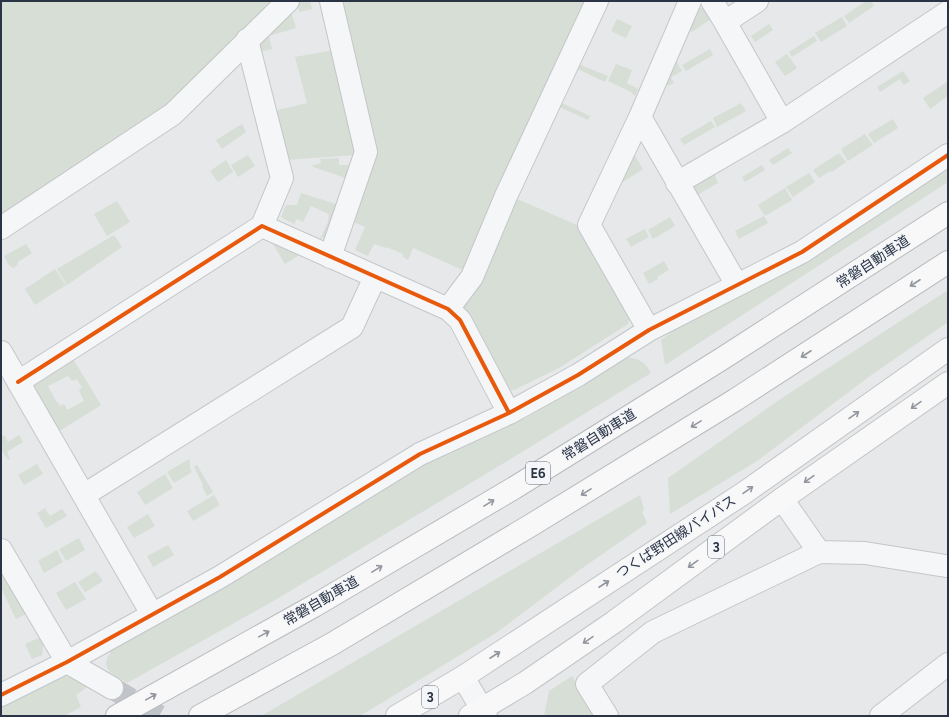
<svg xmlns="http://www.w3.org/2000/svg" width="949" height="717" viewBox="0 0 949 717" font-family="Figtree,'Noto Sans JP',sans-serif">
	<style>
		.green { fill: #d6ded6; fill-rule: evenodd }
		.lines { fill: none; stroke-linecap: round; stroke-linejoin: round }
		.tertiary-tunnel { stroke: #c1c4c9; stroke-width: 22; stroke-dasharray: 22 11; stroke-linecap: butt }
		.minor-casing { stroke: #c4c6c8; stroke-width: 24 }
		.tertiary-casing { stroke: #c4c6c8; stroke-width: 24 }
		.primary-casing { stroke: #c2c5c8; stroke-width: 24 }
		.motorway-casing { stroke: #b8bbbf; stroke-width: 24 }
		.minor { stroke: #f5f6f7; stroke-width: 22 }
		.tertiary { stroke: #f5f6f7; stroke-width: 22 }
		.primary { stroke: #f8f8f8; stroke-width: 22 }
		.motorway { stroke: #f8f8f8; stroke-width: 22 }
		.cycleway-casing { stroke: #f4f6f9; stroke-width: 6 }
		.cycleway { stroke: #e8590c; stroke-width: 4 }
		.oneway { stroke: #92969e }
		.labels { text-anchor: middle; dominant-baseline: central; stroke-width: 3; stroke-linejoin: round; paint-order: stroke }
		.shield { fill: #f4f6f9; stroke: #676e7b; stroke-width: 1 }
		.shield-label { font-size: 13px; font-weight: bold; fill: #2b3445 }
		.street-label { font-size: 14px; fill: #2b3445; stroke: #f4f6f9 }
	</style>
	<rect width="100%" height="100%" fill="#e6e8ea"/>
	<path class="green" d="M1,1H272L172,103L1,217Z
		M297,1H310L312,9L299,12L298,6L292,7Z
		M340,1H586L465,271L413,248L408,260L402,256L403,254L387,247L386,248L374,244L368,256L355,250L365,227L351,221L374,157Z
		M866,1H871L874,6L849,23L844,16Z
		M290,8L296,28L269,36L272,49L259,52V41Z
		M696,8H707L711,19L692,32L688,27Z
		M842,17L847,26L821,42L815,33Z
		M617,19L632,26L626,38L611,31Z
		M769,24L773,30L755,42L751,36Z
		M814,36L817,41L792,57L789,52Z
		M710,49L713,55L686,71L682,65Z
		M334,50L357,155L284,160L274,111L307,103L295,57Z
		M787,54L797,68L785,76L775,62Z
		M674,57L682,71L671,77L674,83L668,86L664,79Z
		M616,64L632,70L627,83L638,89L635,96L631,92L608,81Z
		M581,65L608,76L605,82L580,70L574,71L577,66Z
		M903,71L910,81L904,85L900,79L880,92L877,87Z
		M947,82L948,96L930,109L923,98Z
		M562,103L590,116L588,120L557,106Z
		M741,103L746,111L717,127L713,118Z
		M893,119L898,128L874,143L868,134Z
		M711,121L715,127L684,145L680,139Z
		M242,124L246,132L222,149L216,140Z
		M865,134L873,145L848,161L841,149Z
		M788,148L792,153L773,165L769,160Z
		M632,151L643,169L620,184Z
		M839,153L846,162L832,172L830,171L819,178L813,170Z
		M248,155L255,166L238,177L231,165Z
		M339,158V165H351L348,179L311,166L321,163L320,159Z
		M226,160L233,172L218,182L210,171Z
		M762,165L765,170L745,182L742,177Z
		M948,166V182L665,365L661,340L675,329L802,262Z
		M714,173L718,183L699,194V195L697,197L694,192L695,184Z
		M809,173L815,182L793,197L786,187Z
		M785,188L792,200L765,216L758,205Z
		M301,193L339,205L326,237L320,239L328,222L329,214L311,206L303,222L297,219L294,224L281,217L286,205H297Z
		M515,198L579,226L630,315L628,324L559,368L514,390L506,389L464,312L462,303Z
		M117,201L130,222L107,236L94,214Z
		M764,216L768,223L739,239L735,231Z
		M670,217L675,226L653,239L648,230Z
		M645,229L649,237L631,247L626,239Z
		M114,235L122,247L67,285L57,269Z
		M270,239L301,254L285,264Z
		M26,244L32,253L18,262L17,265L13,268L8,264L4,256Z
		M664,261L669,270L657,277L658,279L649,284L643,273Z
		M55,269L66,285L35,305L25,289Z
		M948,290V322L870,376L757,461L670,514L668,478L782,398Z
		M70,354L101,405L58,432L31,387ZM68,376L72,381L77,379L82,388L79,390L84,401L67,410L64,404L60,406L58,402L57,403L48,386Z
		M624,357C639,359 644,360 651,373L489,472L270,603L127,683C109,671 98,669 114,647L274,557L406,475L478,436L526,418Z
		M4,435L8,442L19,435L23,442L7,452L10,459L8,460L1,449V437Z
		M189,459C191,464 189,468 192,472L174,483L167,472Z
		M37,464L43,474L24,485L18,475Z
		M197,465L213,492L207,496L202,486L203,485L194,467Z
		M165,474L173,488L145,505L137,492Z
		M214,495L220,505L193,521L187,511Z
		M640,495L644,510L642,512L647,523L581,569L496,633L370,710L359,716H261Z
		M45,508L50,516L62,509L67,516L46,528L37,513Z
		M148,514L155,526L134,538L127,527Z
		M79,538L85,550L66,561L59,549Z
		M168,545L174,555L153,567L147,556Z
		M57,550L63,562L44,573L38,561Z
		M1,571L28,613L16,619L1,588Z
		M96,571L103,581L85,592L78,582Z
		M75,582L86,599L66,610L56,593Z
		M41,637L44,640L42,655L32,659L25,644Z
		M60,674L90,685L76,695L81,707L64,716H1V704Z
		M572,676L596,716H544L549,691Z"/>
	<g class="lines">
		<path class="tertiary-tunnel" d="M112,688L159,716"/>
		<defs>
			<path id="minor" d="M712,1L725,22L782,122
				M725,22L757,1
				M247,40L282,178L262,226
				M640,117L737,285
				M677,183L782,122L948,12
				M1,228L173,114L288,1
				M330,257L366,152L331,1
				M448,309L472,277L506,196L597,1
				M649,330L589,225L640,117L690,1
				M1,352L152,614
				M18,382L262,226L448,309L460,320L509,413
				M84,495L352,327L375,277
				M782,499L819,552
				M1,550L67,662
				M1,695L67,662L220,577L420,454L509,413L578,375L649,330L802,252L948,155
				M607,716L587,684L653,632L819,552L865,553L946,566H948
				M881,716L948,664"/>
			<path id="tertiary" d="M67,662L112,688
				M463,677L486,716"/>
			<path id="primary" d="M397,716L463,677L744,493L948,349
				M470,716L525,683L614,622L782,499L948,383"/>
			<path id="motorway" d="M117,716L314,606L514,488L720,360L948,213
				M200,716L332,644L533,524L735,400L948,262"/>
		</defs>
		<use href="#minor" class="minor-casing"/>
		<use href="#tertiary" class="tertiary-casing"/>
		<use href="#primary" class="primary-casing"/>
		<use href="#motorway" class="motorway-casing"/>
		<use href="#minor" class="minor"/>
		<use href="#tertiary" class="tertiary"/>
		<use href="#primary" class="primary"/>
		<use href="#motorway" class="motorway"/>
		<defs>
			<path id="cycleway" d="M18,382L262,226L448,309L460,320L509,413
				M1,695L67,662L220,577L420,454L509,413L578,375L649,330L802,252L948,155"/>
		</defs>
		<use href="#cycleway" class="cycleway-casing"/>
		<use href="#cycleway" class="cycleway"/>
	</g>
	<defs><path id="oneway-shaft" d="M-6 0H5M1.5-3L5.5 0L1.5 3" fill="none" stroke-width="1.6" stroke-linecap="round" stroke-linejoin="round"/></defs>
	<g class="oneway">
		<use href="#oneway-shaft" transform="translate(915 283) rotate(147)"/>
		<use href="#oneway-shaft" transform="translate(806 354) rotate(147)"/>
		<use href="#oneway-shaft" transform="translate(916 405) rotate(145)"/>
		<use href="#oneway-shaft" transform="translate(854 415) rotate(-35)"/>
		<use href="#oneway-shaft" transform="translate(696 424) rotate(148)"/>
		<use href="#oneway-shaft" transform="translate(809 479) rotate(145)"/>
		<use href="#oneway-shaft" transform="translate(748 490) rotate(-35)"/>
		<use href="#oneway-shaft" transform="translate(586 492) rotate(148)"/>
		<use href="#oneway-shaft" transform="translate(489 503) rotate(-31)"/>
		<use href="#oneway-shaft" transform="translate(693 564) rotate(144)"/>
		<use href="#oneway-shaft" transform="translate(377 569) rotate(-31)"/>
		<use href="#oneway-shaft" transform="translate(604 584) rotate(-33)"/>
		<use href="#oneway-shaft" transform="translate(264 634) rotate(-29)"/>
		<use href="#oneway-shaft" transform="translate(588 640) rotate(146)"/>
		<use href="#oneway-shaft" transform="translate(495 655) rotate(-33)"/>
		<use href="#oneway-shaft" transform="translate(151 697) rotate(-29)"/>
	</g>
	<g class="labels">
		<g class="shield">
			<rect x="526" y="462" width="24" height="22" rx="3"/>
			<rect x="708" y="536" width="16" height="22" rx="3"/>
			<rect x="422" y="686" width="16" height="22" rx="3"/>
		</g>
		<g class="shield-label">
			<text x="538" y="473">E6</text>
			<text x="716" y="547">3</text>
			<text x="430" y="697">3</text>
		</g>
		<g class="street-label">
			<text transform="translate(873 262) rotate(-33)">常磐自動車道</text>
			<text transform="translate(599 435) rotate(-32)">常磐自動車道</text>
			<text transform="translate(676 537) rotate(-33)">つくば野田線バイパス</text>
			<text transform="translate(321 601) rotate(-30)">常磐自動車道</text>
		</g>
	</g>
	<rect width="949" height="717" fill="none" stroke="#2b3445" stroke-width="4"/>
</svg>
